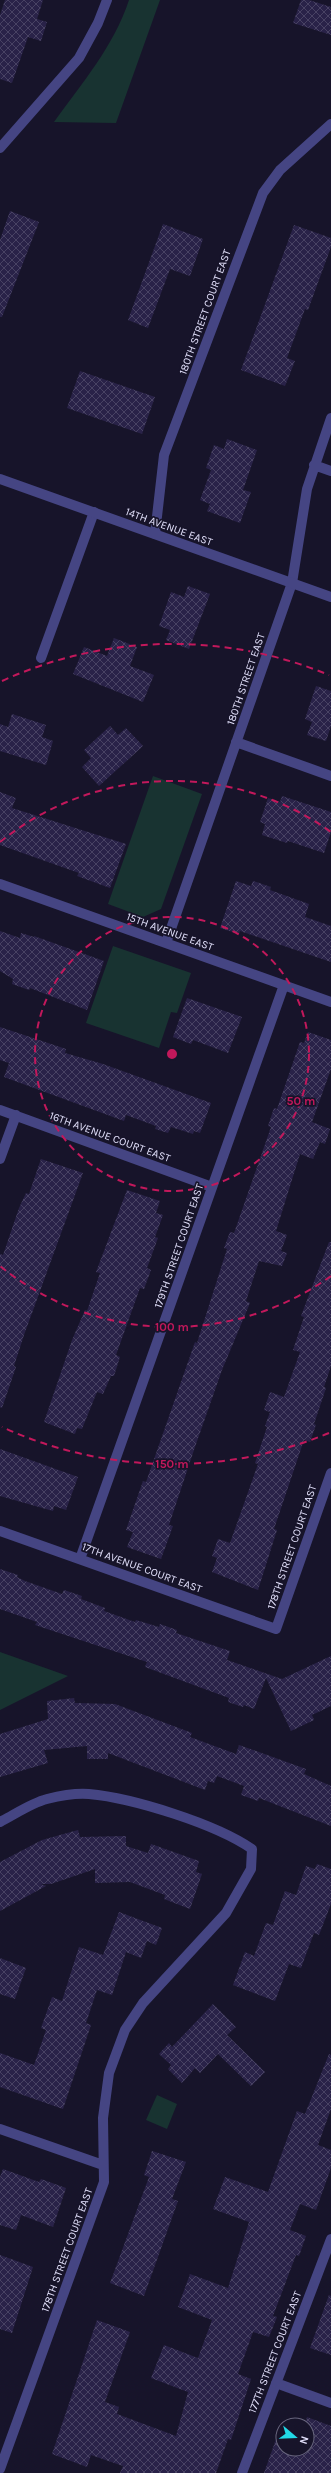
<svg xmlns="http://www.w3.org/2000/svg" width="331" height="2473" viewBox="0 0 331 2473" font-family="Karla,sans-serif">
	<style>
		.green { fill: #183331 }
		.building { fill: url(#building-cross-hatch) }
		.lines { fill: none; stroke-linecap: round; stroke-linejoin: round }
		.minor { stroke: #454583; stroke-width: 10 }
		.tertiary { stroke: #454583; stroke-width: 10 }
		.ring { fill: none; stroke: #c2185b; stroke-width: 2; stroke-dasharray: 7 5 }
		.labels { text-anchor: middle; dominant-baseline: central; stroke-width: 3.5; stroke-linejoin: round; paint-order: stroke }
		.street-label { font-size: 11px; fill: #e2e0fb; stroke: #17142a }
		.centre { fill: #c2185b; stroke: #17142a; stroke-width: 2 }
		.ring-label { font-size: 12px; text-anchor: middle; font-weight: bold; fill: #c2185b; stroke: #17142a; stroke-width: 3.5; stroke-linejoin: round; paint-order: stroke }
	</style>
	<defs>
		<pattern id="building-cross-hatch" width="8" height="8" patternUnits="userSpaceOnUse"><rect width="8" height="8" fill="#292248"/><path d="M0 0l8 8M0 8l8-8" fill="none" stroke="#484263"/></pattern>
	</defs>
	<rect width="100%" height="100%" fill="#17142a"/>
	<path class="green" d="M129,0H160L116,123L54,122C82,83 114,46 129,0Z
		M153,776L202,794L161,909L143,917L108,904Z
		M113,946L191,973L177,1013L171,1012L159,1048L86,1023Z
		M0,1652L68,1676L0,1710Z
		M157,2095L177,2104L167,2129L146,2120Z"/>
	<path class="building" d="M5,0H43L37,19L47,22L41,41L28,37L12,83L0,79V15Z
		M301,0H309L331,7V35L293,23Z
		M10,211L39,222L2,317H0V240Z
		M163,224L203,239L190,276L170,269L148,328L128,320Z
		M294,225L331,238V247L308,310L305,309L287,358L295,361L285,386L241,370Z
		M80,371L155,397L142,434L67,408Z
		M227,439L257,450L243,490L251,492L240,523L207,511L210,504L200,500L211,470L206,468L214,445L224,449Z
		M188,586L210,594L189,649L166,640L170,630L159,626L171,592L184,597Z
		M114,638L137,647L130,666L154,675L143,702L73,674L84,647L107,656Z
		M316,686L331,691V726L326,741L307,735L312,722L305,719Z
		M12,714L46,725L42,737L53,741L46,765L0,751V724L8,727Z
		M110,726L118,735L126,728L143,746L99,786L82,767L91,758L84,750Z
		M0,792L16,798L12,808L126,844L110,888L77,876L79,873L0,845Z
		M282,796L331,812V832L324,853L288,841L287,843L262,835L265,824L260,822L268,798L280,802Z
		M236,881L251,886L253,881L271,887L270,890L309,904L305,917L331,926V962L240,931L239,934L220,928Z
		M0,931L20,938L21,933L34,937V936L104,961L87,1010L30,988L29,990L12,984L13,979L0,971Z
		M187,998L242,1017L228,1053L193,1040L191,1044L173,1037Z
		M0,1027L66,1049L65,1053L103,1064L211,1103L200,1133L194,1131L193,1134L171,1127L168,1133L155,1129L156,1126L126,1115L124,1121L4,1077L9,1063L0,1060Z
		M308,1032L331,1040V1069L312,1122L330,1129L325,1144L320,1142L313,1159L300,1154L276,1231L287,1235L281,1251L287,1253L282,1266L259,1261L246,1301L250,1303L222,1370L195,1447L169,1525L173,1526L161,1559L127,1547L133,1532L126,1530L143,1481L146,1482L195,1342L197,1343L227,1249L224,1248L230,1232L234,1233L271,1127L268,1126L274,1108L277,1109L300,1042L304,1043Z
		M41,1159L83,1173L24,1335L14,1366L16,1367L2,1408L0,1407V1254L3,1255L19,1208L26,1193L29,1194Z
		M127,1190L160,1201L156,1213L163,1215L155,1237L158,1238L147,1268L151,1270L144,1289L140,1288L116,1355L120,1357L114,1376H111L103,1394L97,1392L82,1429L77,1428L75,1434L44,1422L72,1340L85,1310L87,1311L100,1273L96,1272Z
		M329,1242H331V1366L324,1387L326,1388L314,1424L316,1425L310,1442L304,1440L274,1529L277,1530L258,1590L212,1572L217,1558L212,1556L218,1539L230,1543L258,1464L255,1463L267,1427L265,1426L270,1412L264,1410L270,1392L284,1397L300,1352L293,1350L304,1317L301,1316Z
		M0,1449L78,1477L66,1510L54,1506L53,1511L0,1496Z
		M0,1569L18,1575L17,1577L25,1581L62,1594L64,1590L82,1596L81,1599L105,1608L104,1611L135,1622L136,1620L159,1627L160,1624L177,1630L176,1633L230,1651L227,1660L282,1679L331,1656V1706L312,1715L314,1720L291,1731L266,1678L254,1709L244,1705L243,1707L228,1702L229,1698L145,1667L147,1662L35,1625L37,1622L0,1609Z
		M74,1698L75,1703L115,1704L192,1733L190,1737L236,1754L239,1745L306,1769L304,1774L331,1786V1826L259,1798L258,1801L241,1795L244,1786L217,1776L214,1783L208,1781L205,1790L108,1753V1759H87V1746L44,1750L48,1763L0,1777V1734L48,1719L47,1701Z
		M78,1830L80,1837L126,1836V1846L148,1853L151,1844L199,1861L196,1872L202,1874L190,1909L164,1899L165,1895L130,1882L95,1883V1869L51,1884H41L46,1886L0,1911V1862L42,1840Z
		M317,1864L331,1869V1904L319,1935L314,1933L301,1968L289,1964L275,2001L233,1985L245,1952L254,1956L266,1923L273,1925L285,1891L296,1895L306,1866L315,1869Z
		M119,1912L162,1928L156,1945L147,1941L141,1958L126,1952L112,1995L97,1990L86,2023L91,2025L63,2109L0,2087V2053L34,2065L46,2030L41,2028L52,1997L62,2001L79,1947L103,1955Z
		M0,1958L26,1968L15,1999L0,1994Z
		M213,2004L236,2027L227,2035L265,2072L251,2086L218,2054L200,2073L195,2068L182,2083L168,2069L171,2065L159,2054L169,2043L172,2047Z
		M329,2054L331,2055V2109L318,2145L331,2150V2168L316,2210L300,2204L290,2230L306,2236L299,2256L296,2255L273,2316L277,2317L269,2337L253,2332L238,2374L251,2379L231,2440L228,2439L216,2473H120L123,2466L91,2455L87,2467L52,2454L97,2320L130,2332L105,2402L119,2407L117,2414L176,2436L188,2392L151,2378L164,2345L198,2358L212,2320L178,2307L190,2274L228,2288L249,2222L213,2209L225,2177L268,2192L297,2111L305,2114Z
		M152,2151L186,2162L172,2199L178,2201L144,2296L110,2283L149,2177L144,2175Z
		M3,2169L39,2182L41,2179L66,2188L53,2227L21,2215L16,2230L0,2225V2177Z
		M0,2255L33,2267L12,2333L0,2329Z
		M329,2295L331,2296V2355L310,2348Z
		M307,2417L331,2426V2473H264L281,2425L283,2449H307V2425H305Z"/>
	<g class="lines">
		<path class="minor" d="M0,148L79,58L98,23L107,0
			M314,465L331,471
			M155,534L164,455L263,193L280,170L331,124
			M41,658L94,512
			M236,742L331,776
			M0,884L331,1002
			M166,943L292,583L307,489L331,418
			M0,1110L212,1187
			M0,1159L16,1115
			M0,1531L276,1629L331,1473
			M80,1559L284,985
			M0,1822C14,1815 31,1803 47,1799C59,1796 77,1793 89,1794C133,1798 216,1824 252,1849L251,1869L226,1913L143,2003L125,2030L109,2073L103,2118L104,2182L0,2469
			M0,2129L103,2165
			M276,2383L331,2403
			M242,2473L331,2239"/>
		<path class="tertiary" d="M0,479L331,597"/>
	</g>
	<g class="ring">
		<circle cx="172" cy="1054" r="137"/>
		<path d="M331 1276A273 273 0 0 1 0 1266M0 842A273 273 0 0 1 331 832"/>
		<path d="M329 1433A410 410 0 0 1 2 1427M2 681A410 410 0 0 1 329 675"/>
	</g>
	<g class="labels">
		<g class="street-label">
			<text transform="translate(205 312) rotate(-70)">180TH STREET COURT EAST</text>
			<text transform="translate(169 527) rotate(20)">14TH AVENUE EAST</text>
			<text transform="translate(246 679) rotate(-71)">180TH STREET EAST</text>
			<text transform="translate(170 932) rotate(20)">15TH AVENUE EAST</text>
			<text transform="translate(110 1137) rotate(20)">16TH AVENUE COURT EAST</text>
			<text transform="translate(179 1246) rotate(-71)">179TH STREET COURT EAST</text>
			<text transform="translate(292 1547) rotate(-71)">178TH STREET COURT EAST</text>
			<text transform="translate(142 1568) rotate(20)">17TH AVENUE COURT EAST</text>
			<text transform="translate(67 2250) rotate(-70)">178TH STREET COURT EAST</text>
			<text transform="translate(275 2352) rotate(-69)">177TH STREET COURT EAST</text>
		</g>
	</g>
	<circle cx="172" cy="1054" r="6" class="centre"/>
	<g class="ring-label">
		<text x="301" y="1105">50 m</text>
		<text x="172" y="1331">100 m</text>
		<text x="172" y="1468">150 m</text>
	</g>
	<g transform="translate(295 2437) rotate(109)"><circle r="19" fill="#17142a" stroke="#68667e"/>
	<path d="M0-3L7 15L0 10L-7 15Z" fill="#22d9e6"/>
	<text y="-6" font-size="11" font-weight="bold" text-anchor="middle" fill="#e2e0fb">N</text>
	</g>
</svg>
